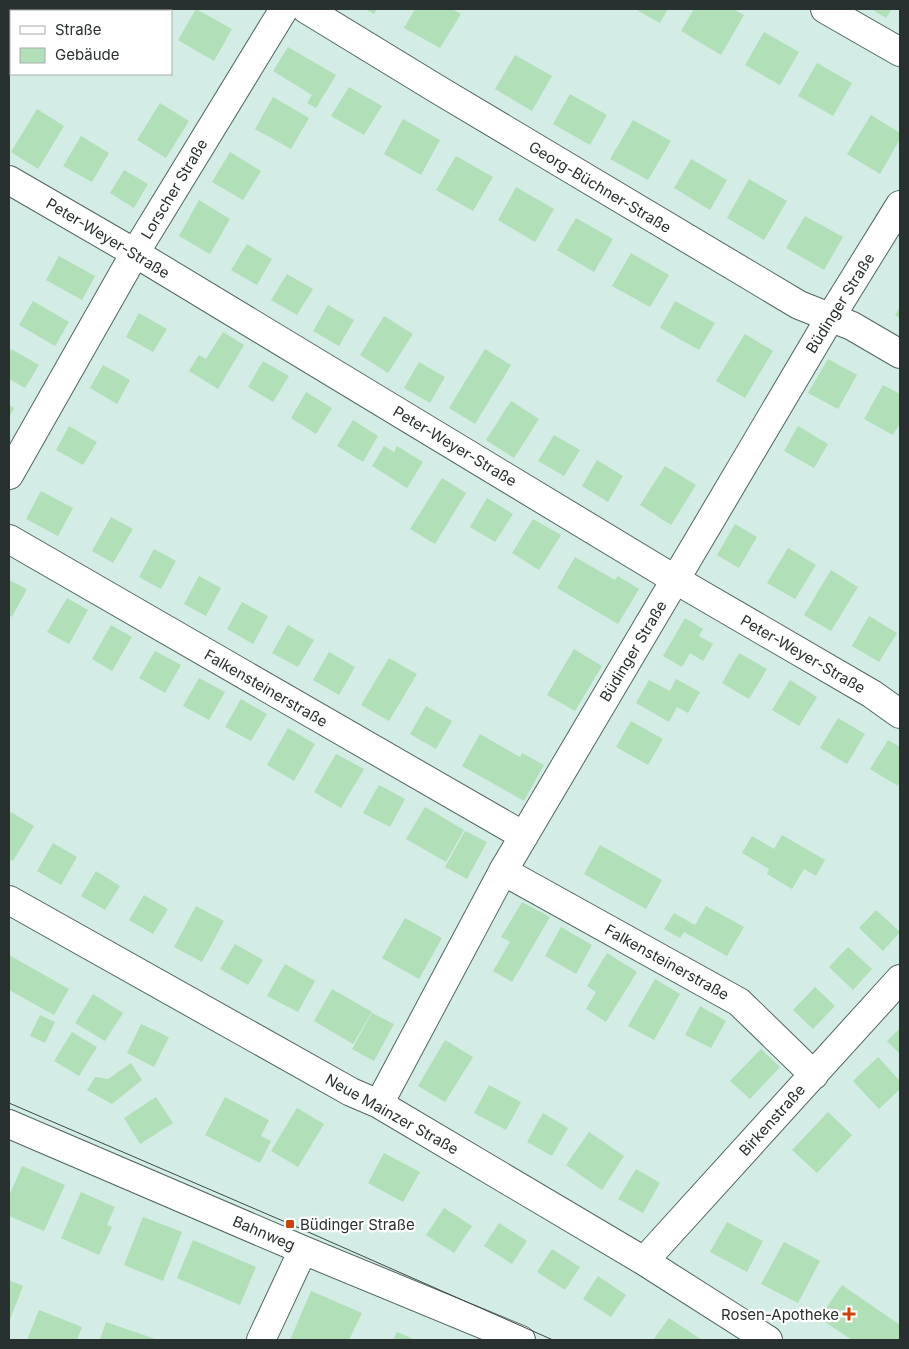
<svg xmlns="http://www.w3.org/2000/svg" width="909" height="1349" viewBox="0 0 909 1349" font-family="Inter,sans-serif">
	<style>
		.building { fill: #b1dfb8 }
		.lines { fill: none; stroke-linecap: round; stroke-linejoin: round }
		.minor-casing { stroke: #516660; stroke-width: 30 }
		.minor { stroke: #fff; stroke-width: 28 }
		.tram { stroke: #3e4946; stroke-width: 1 }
		.poi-dot { fill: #ca430d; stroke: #fff; stroke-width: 2 }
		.labels { text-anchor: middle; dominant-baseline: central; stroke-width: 4.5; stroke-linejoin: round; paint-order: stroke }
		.street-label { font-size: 15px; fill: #28312f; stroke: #fff }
		.poi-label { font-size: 15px; fill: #28312f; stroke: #fff; text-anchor: start }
	</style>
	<rect width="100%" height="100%" fill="#d3ece5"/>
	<path class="building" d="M196,9L232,29L214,61L178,40Z
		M365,9H377L374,14Z
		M415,9H452L461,14L440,48L404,28Z
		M635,9H668L660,23Z
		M694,9H733L744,15L721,55L681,31Z
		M871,9H892L886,18Z
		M764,32L799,52L780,85L745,65Z
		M288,47L336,75L316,108L307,103L312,95L273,71Z
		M515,55L552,76L532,111L495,89Z
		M817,63L852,83L833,116L798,96Z
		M349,87L382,106L364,135L331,116Z
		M570,94L607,115L590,145L553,124Z
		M273,97L309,118L291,149L255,129Z
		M160,103L189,121L166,158L137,140Z
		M37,109L64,126L38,169L11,152Z
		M871,115L900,133V139L880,174L847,154Z
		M403,119L440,140L421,175L384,154Z
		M633,120L671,141L648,180L610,159Z
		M81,136L109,153L92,182L63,166Z
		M230,152L261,171L243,200L212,182Z
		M456,156L493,177L473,211L436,190Z
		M691,159L727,180L710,210L674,188Z
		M124,170L148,184L134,208L110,193Z
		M749,179L787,201L764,240L727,218Z
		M516,187L554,209L535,242L498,220Z
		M199,200L230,219L210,254L179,236Z
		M805,216L843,237L824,270L786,248Z
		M576,218L613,239L594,272L557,250Z
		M247,244L272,259L257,285L231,270Z
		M631,253L669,275L650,307L612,286Z
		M59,256L95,276L82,300L46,280Z
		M287,274L313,289L297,315L271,300Z
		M33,301L69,322L55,346L19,325Z
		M675,301L715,323L699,350L660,328Z
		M328,305L354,320L339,346L313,331Z
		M900,307V319L895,315Z
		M139,313L167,329L153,352L126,337Z
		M384,316L413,334L388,373L360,355Z
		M223,332L244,345L218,389L189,371L199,355L206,359Z
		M745,334L773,351L745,398L716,381Z
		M11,349L39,365L25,388L9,379V354Z
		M485,349L511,365L475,424L449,408Z
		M828,359L857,375L838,409L808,393Z
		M263,361L289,376L273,402L248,387Z
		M419,362L445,377L430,403L404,388Z
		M103,365L130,380L117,404L90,388Z
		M883,385L900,394V423L893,435L864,419Z
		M306,392L332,408L316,434L291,418Z
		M511,401L539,419L514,458L486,440Z
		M9,405L14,408L9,417Z
		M353,420L378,436L363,462L337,446Z
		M69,426L97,442L83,465L56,450Z
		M798,426L828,444L814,468L784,451Z
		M554,435L580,450L564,476L538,461Z
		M384,446L394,452L397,446L423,462L407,488L372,466Z
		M597,460L623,476L608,502L582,486Z
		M665,466L696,485L671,525L640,505Z
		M442,478L466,493L435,544L410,529Z
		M41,491L73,508L58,536L26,519Z
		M487,498L513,514L495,542L470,527Z
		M111,517L133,529L113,563L92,551Z
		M533,519L561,535L539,570L512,553Z
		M735,524L757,537L739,568L717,555Z
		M788,548L816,565L795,599L767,583Z
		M154,549L176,561L161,589L139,577Z
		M575,557L615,580L618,576L639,589L618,624L557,588Z
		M831,570L858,587L831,631L804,615Z
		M199,576L221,588L206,616L184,604Z
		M9,580L27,589L12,617L9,615Z
		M67,598L88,610L69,644L47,632Z
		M242,602L268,616L253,644L227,629Z
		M869,616L897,633L879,662L852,646Z
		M685,618L703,629L699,636L713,644L703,661L690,653L682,667L663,656Z
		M111,625L132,637L112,671L92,659Z
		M288,625L314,640L298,667L272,653Z
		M574,649L602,666L575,711L547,695Z
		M155,651L181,665L165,693L139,678Z
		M329,652L355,667L339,695L313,680Z
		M739,653L767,669L749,699L722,683Z
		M389,658L417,674L389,721L361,705Z
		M199,678L225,692L209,720L183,706Z
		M676,679L700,692L688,713L677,707L669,722L636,703L649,680L670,691Z
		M790,680L817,697L799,726L772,710Z
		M241,699L267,714L251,741L225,727Z
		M426,706L452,721L436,749L410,734Z
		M838,718L865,734L847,764L820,748Z
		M631,721L663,739L648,765L616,747Z
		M288,728L315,744L294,781L267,765Z
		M480,734L520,757L522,753L544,765L524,801L462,766Z
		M888,740L900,747V781L898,786L870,769Z
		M336,754L364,769L341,808L314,792Z
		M379,785L405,799L390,827L363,813Z
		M425,807L464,830L446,862L406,839Z
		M11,812L34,826L13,861L9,859V815Z
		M465,831L487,842L467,879L445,867Z
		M782,835L825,860L816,876L804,869L792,889L767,874L769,869L742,853L752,836L774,849Z
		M53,843L77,857L61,885L37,871Z
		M600,845L662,880L646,909L584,874Z
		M96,871L120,886L105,910L81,896Z
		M144,895L168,909L153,934L129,920Z
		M522,902L550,917L512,982L493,971L510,942L501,937Z
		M196,906L224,921L202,962L174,947Z
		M706,906L744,927L727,956L684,932L680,938L664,929L674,913L695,925Z
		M876,910L900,932L883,951L859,928Z
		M405,918L442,938L419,979L382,958Z
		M561,927L592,945L576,974L545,956Z
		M235,944L263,960L248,985L220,969Z
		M848,947L872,969L853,990L829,967Z
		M607,953L637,972L606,1022L586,1009L596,992L587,986Z
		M9,955L69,989L54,1015L9,990Z
		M285,964L315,981L298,1012L267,996Z
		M655,979L680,994L654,1040L628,1026Z
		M815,987L835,1006L813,1029L793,1010Z
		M332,989L372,1012L353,1044L314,1021Z
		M93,994L123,1013L105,1041L75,1023Z
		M700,1006L726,1021L711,1048L685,1035Z
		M372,1013L394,1024L374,1061L352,1049Z
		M40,1015L55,1022L45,1043L30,1036Z
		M141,1024L169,1037L154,1067L127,1053Z
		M900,1028V1054L887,1041Z
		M72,1032L97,1047L79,1076L54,1061Z
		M445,1040L473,1057L445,1102L418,1086Z
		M761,1049L780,1067L750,1099L730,1081Z
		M878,1057L900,1081V1089L879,1109L853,1081Z
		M131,1063L142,1080L112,1104L87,1090L95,1077L108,1079Z
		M489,1085L521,1102L506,1130L474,1113Z
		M156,1097L173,1123L140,1144L124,1118Z
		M225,1097L269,1120L261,1136L271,1141L260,1163L205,1135Z
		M297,1108L324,1124L298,1167L271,1151Z
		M828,1112L852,1135L817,1173L792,1150Z
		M543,1113L568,1128L552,1156L527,1142Z
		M589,1132L624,1156L602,1190L566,1165Z
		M384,1153L420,1172L403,1202L368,1183Z
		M22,1166L65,1185L44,1231L9,1216V1196Z
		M636,1169L660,1183L643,1213L618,1199Z
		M81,1192L115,1207L107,1225L112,1227L99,1255L61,1238Z
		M444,1208L472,1226L454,1253L426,1235Z
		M143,1217L182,1232L163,1281L124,1265Z
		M727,1222L763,1241L747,1272L710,1252Z
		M499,1223L527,1241L512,1264L484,1246Z
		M193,1240L256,1267L240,1305L177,1278Z
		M784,1242L820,1261L798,1303L761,1284Z
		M552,1249L580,1267L565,1290L537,1272Z
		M598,1276L626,1295L611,1317L583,1299Z
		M9,1280L23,1286L9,1322Z
		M842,1285L900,1325V1340H852L819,1318Z
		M311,1291L362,1313L349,1340H290Z
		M39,1310L82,1327L77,1340H27Z
		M669,1318L702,1340H653Z
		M106,1322L158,1340H100Z
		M397,1332L416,1340H393Z"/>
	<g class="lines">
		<defs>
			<path id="minor" d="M306,9L437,89L799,305L852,326L900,354
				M825,9L900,52
				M9,180L135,253L676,580L872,694L900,714
				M9,475L135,253L284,9
				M9,539L524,836
				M503,871L739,1002L814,1075
				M9,900L351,1092L379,1104L644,1261L768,1340
				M379,1104L503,871L830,318L900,205
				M9,1124L303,1250L521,1340
				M644,1261L900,979
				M261,1340L303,1250"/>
		</defs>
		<use href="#minor" class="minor-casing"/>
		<use href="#minor" class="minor"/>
		<path class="tram" d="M9,1103L290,1224L553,1340"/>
	</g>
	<g class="poi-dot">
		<rect x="285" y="1219" width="10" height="10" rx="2.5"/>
		<path d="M846.5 1306.5h5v5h5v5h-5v5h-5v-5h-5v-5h5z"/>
	</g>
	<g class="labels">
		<g class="street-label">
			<text transform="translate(600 187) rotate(31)">Georg-Büchner-Straße</text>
			<text transform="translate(174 189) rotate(-59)">Lorscher Straße</text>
			<text transform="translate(108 238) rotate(31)">Peter-Weyer-Straße</text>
			<text transform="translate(840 303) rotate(-58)">Büdinger Straße</text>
			<text transform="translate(455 446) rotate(31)">Peter-Weyer-Straße</text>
			<text transform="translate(633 651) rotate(-59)">Büdinger Straße</text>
			<text transform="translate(803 654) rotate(30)">Peter-Weyer-Straße</text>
			<text transform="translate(266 688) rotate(30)">Falkensteinerstraße</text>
			<text transform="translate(667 962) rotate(29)">Falkensteinerstraße</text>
			<text transform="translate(392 1114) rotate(29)">Neue Mainzer Straße</text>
			<text transform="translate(772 1120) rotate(-48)">Birkenstraße</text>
			<text transform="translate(264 1233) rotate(23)">Bahnweg</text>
		</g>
		<g class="poi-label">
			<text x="300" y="1224">Büdinger Straße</text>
			<text x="839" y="1314" text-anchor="end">Rosen-Apotheke</text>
		</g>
	</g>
	<rect width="909" height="1349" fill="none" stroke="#28312f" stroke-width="20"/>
	<rect x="10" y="10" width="162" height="65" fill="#ffffff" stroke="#a9adac"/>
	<rect x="20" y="26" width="25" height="8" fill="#ffffff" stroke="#a9adac"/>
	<text x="55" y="35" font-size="15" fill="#28312f">Straße</text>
	<rect x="20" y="48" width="25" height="15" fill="#b1dfb8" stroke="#a9adac"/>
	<text x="55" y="60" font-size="15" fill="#28312f">Gebäude</text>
</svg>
